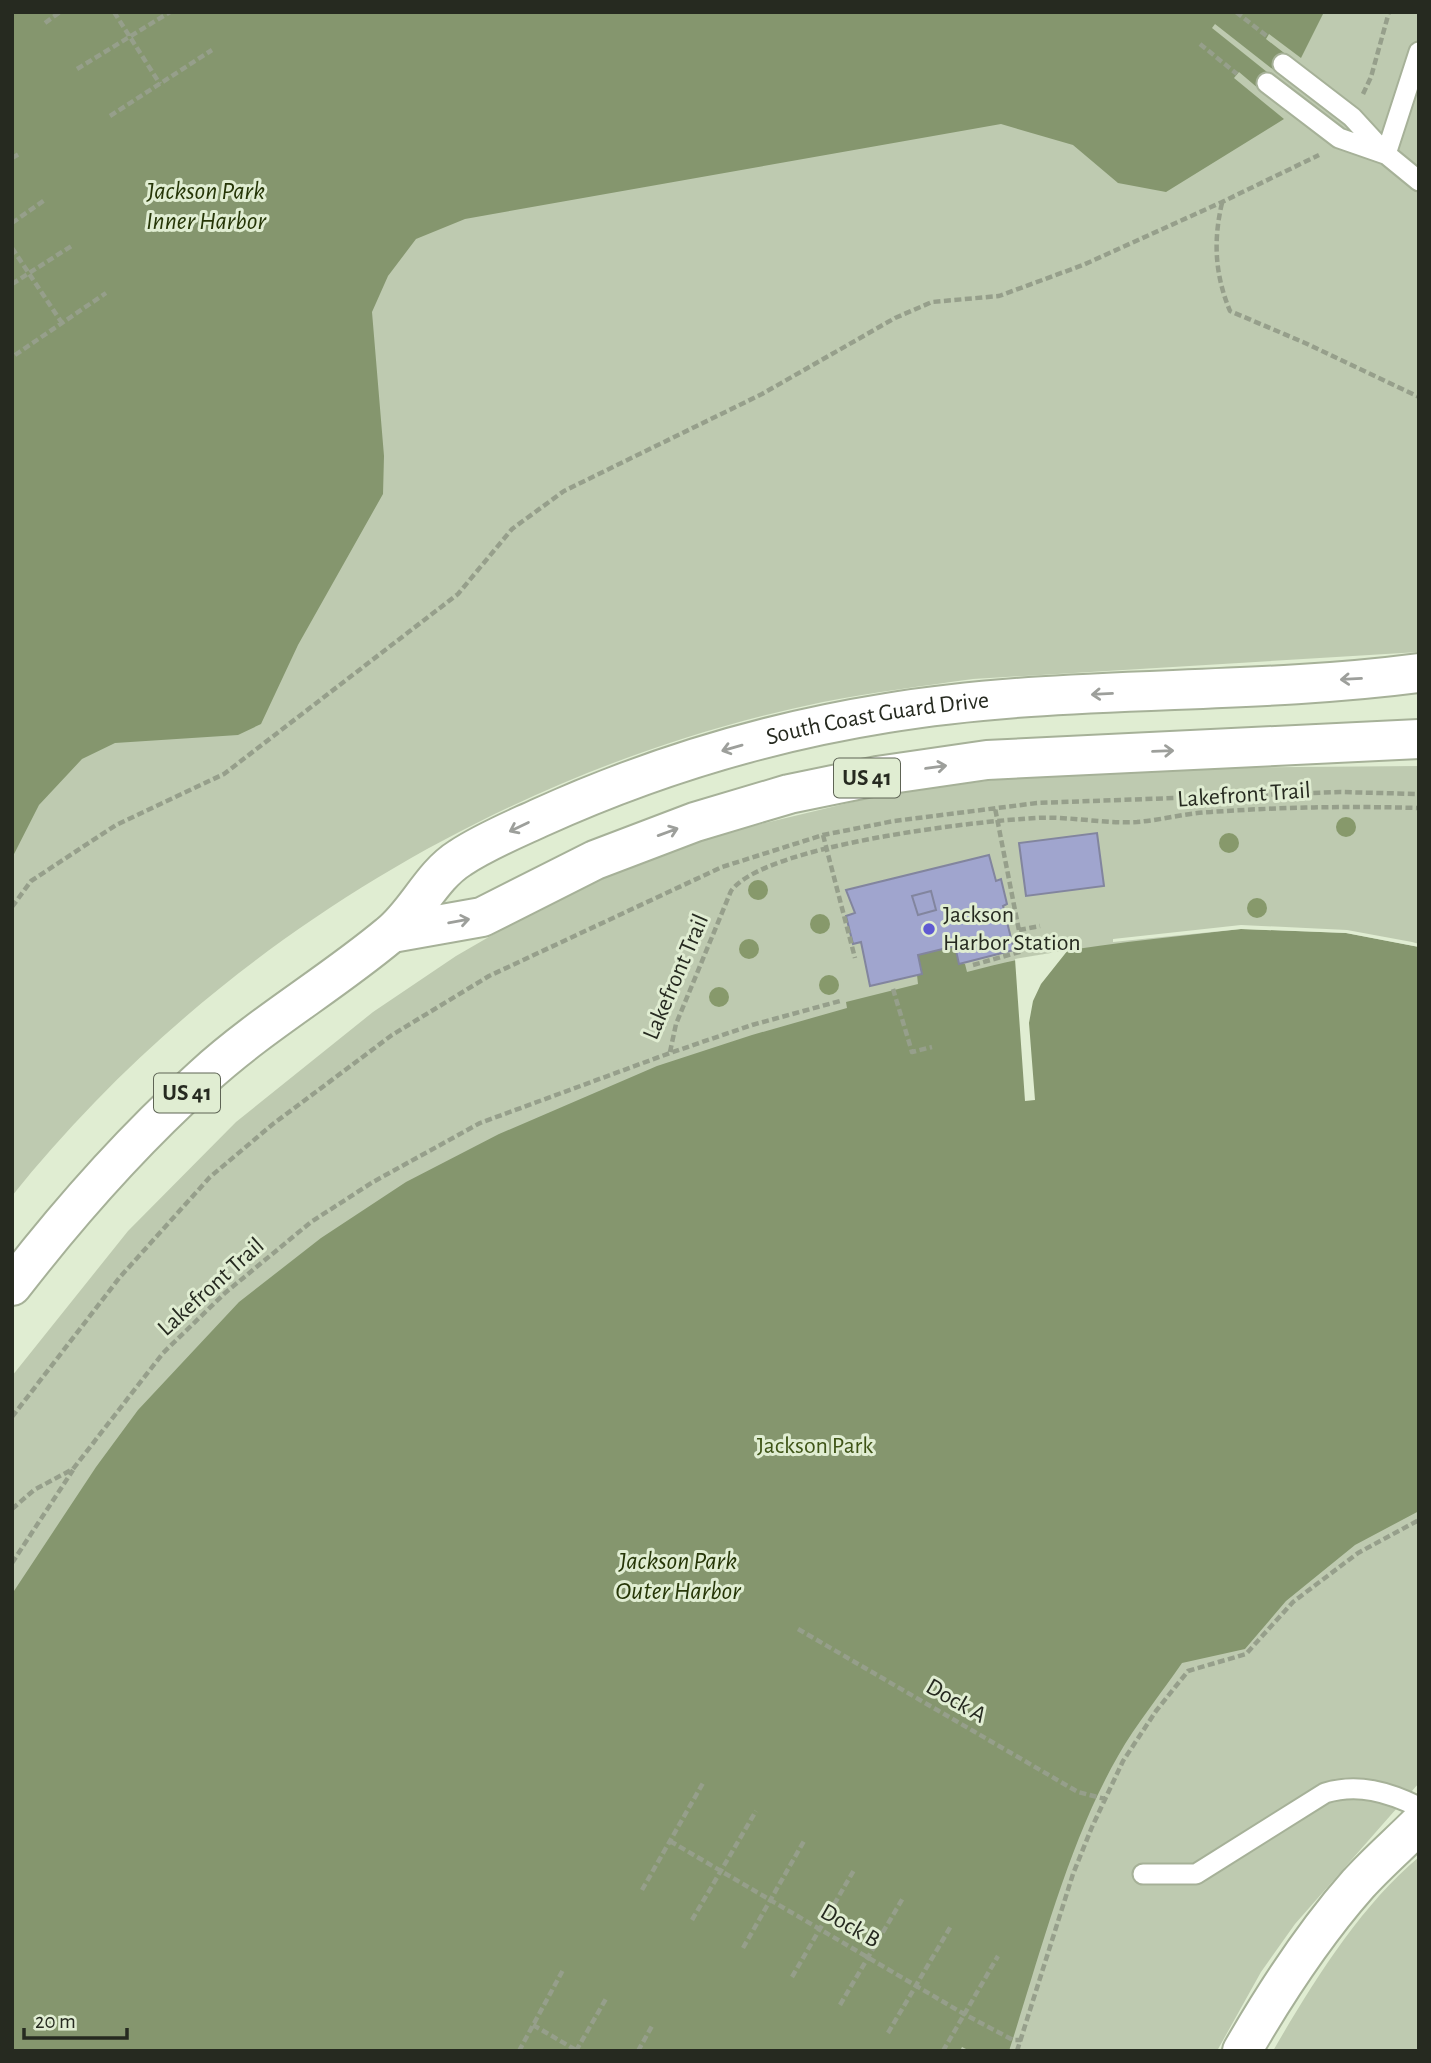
<svg xmlns="http://www.w3.org/2000/svg" width="1431" height="2063" viewBox="0 0 1431 2063" font-family="'Alegreya Sans',sans-serif">
	<style>
		.green { fill: #becab0 }
		.water { fill: #85966e }
		.pier { fill: #e0edd2 }
		.building { fill: #a0a5ce; stroke: #82859e; stroke-width: 2 }
		.lines { fill: none; stroke-linecap: round; stroke-linejoin: round }
		.lane-casing { stroke: #a6b198; stroke-width: 23 }
		.street-casing { stroke: #a6b198; stroke-width: 42 }
		.primary-casing { stroke: #a6b198; stroke-width: 42 }
		.path { stroke: #969f8b; stroke-width: 4.5; stroke-dasharray: 7 3.5; stroke-linecap: butt }
		.lane { stroke: #fff; stroke-width: 19 }
		.street { stroke: #fff; stroke-width: 38 }
		.primary { stroke: #fff; stroke-width: 38 }
		.tree { fill: #87996b }
		.oneway { stroke: #9d9f9b }
		.poi-dot { fill: #5f5ad2; stroke: #e0edd2; stroke-width: 2.5 }
		.labels { text-anchor: middle; dominant-baseline: central; stroke-width: 6; stroke-linejoin: round; paint-order: stroke }
		.shield { fill: #e0edd2; stroke: #5e6455; stroke-width: 2 }
		.shield-label { font-size: 23px; font-weight: bold; fill: #262a20 }
		.street-label { font-size: 24px; fill: #262a20; stroke: #e0edd2 }
		.poi-label { font-size: 24px; fill: #262a20; stroke: #e0edd2; text-anchor: start }
		.park-label { font-size: 24px; fill: #3e5416; stroke: #e0edd2 }
		.water-label { font-size: 26px; font-style: italic; fill: #263607; stroke: #e0edd2 }
	</style>
	<rect width="100%" height="100%" fill="#e0edd2"/>
	<path class="green" d="M12,12H1419V652L973,679C923,686 873,692 823,702C510,766 212,946 12,1196Z
		M1419,766V1783L1295,1924L1261,1972L1217,2051H12V1376L128,1231L236,1122L373,1012L456,956L527,915L606,876L727,832L890,793L1042,774L1187,768Z
		M1419,1857V2051H1273C1311,1985 1360,1906 1419,1857Z"/>
	<path class="water" d="M12,12H1324L1301,58L1269,34L1266,39L1288,56L1275,71L1215,24L1212,28L1272,76L1259,89L1239,72L1234,78L1284,119L1166,192L1118,183L1073,145L1001,124L493,214L465,219L416,239L388,276L372,312L384,456L383,494L298,645L261,724L238,735L115,743L82,759L39,805L12,858Z
		M1241,929L1346,933L1419,947V1511L1355,1545L1286,1601L1245,1649L1182,1663C1161,1694 1136,1724 1118,1756C1068,1843 1040,1955 1009,2051H970L962,2047L960,2051H12V1594L96,1467L138,1410L239,1302L321,1238L406,1182L499,1134L657,1066L752,1035L847,1008L846,1002L918,984L917,975L922,973L918,955L955,946L959,964H965L967,972C1057,947 1148,940 1241,929Z"/>
	<path class="pier" d="M1241,925L1347,930L1412,942L1419,944V947L1346,933L1241,929L1113,942V939Z
		M1068,950L1041,984L1033,1001L1029,1023L1035,1100L1025,1101L1015,959Z"/>
	<path class="building" d="M1097,833L1104,886L1026,896L1019,843Z
		M989,855L996,881L1001,879L1007,904L1003,906L1014,950L959,964L955,946L918,955L922,974L870,986L861,942L853,944L846,916L855,913L846,890Z
		M931,891L936,910L918,915L912,896Z"/>
	<g class="lines">
		<defs>
			<path id="lane" d="M1283,64L1352,117L1386,154L1419,181
				M1267,83L1339,138L1385,154
				M1386,154L1419,52
				M1143,1874H1196L1325,1793C1358,1783 1388,1792 1419,1807"/>
			<path id="street" d="M1242,2051C1276,1992 1313,1935 1358,1884C1377,1863 1399,1844 1419,1824"/>
			<g id="primary">
				<path d="M392,933L482,917L595,860L695,822L789,794L877,776L987,760L1419,739"/>
				<path id="s1" d="M12,1286C70,1211 133,1140 203,1077C261,1024 329,985 389,935C416,914 431,876 460,858C484,842 513,830 539,818C649,768 768,732 887,713C1062,684 1243,696 1419,673"/>
			</g>
		</defs>
		<use href="#lane" class="lane-casing"/>
		<use href="#street" class="street-casing"/>
		<use href="#primary" class="primary-casing"/>
		<path class="path" d="M114,12L160,84
			M1236,12L1268,37
			M45,23L60,12
			M1200,44L1237,74
			M77,69L170,12
			M1363,94L1371,77L1389,12
			M110,116L212,50
			M12,158L19,154
			M1222,203C1213,241 1215,275 1230,311L1305,343L1419,397
			M12,223L46,199
			M12,248L62,323
			M12,284L73,245
			M15,355L106,293
			M823,835L855,958
			M12,907L31,881L116,825L224,774L458,594L512,529L564,491L762,394L895,318L932,302L999,296L1083,265L1222,202L1319,155
			M1019,930L1040,926
			M973,965L1023,951L995,808
			M893,989L912,1052L932,1047
			M670,1052L676,1024L731,891C764,845 976,821 1036,818C1070,816 1104,824 1137,822C1162,820 1186,813 1211,812C1280,807 1350,806 1419,808
			M12,1417L120,1277L210,1177L273,1124L392,1035L489,976L722,867L823,835L894,821L1037,803L1340,792L1419,794
			M12,1509L34,1490L73,1469L163,1353L225,1293L311,1222L373,1182L480,1123L670,1053L752,1025L840,1001
			M12,1563L73,1470
			M798,1629L1078,1792L1105,1799
			M670,1841L964,2014L1013,2040H1021
			M642,1890L703,1783
			M692,1920L756,1811
			M743,1948L804,1841
			M792,1977L854,1870
			M840,2005L903,1898
			M533,2025L576,2050
			M888,2033L951,1926
			M519,2051L563,1970
			M576,2051L607,1997
			M638,2051L652,2026
			M943,2051L998,1956
			M1017,2051L1073,1874L1092,1827L1123,1761L1156,1711L1188,1671L1246,1654L1293,1602L1358,1553L1419,1520"/>
		<use href="#lane" class="lane"/>
		<use href="#street" class="street"/>
		<use href="#primary" class="primary"/>
	</g>
	<g class="tree">
		<circle cx="1346" cy="827" r="10"/>
		<circle cx="1229" cy="843" r="10"/>
		<circle cx="758" cy="890" r="10"/>
		<circle cx="1257" cy="908" r="10"/>
		<circle cx="820" cy="924" r="10"/>
		<circle cx="749" cy="949" r="10"/>
		<circle cx="829" cy="985" r="10"/>
		<circle cx="719" cy="997" r="10"/>
	</g>
	<defs><path id="oneway-shaft" d="M-6 0H5M1.5-3L5.5 0L1.5 3" fill="none" stroke-width="1.6" stroke-linecap="round" stroke-linejoin="round" transform="scale(1.75)"/></defs>
	<g class="oneway">
		<use href="#oneway-shaft" transform="translate(1351 679) rotate(177)"/>
		<use href="#oneway-shaft" transform="translate(1102 694) rotate(177)"/>
		<use href="#oneway-shaft" transform="translate(732 748) rotate(164)"/>
		<use href="#oneway-shaft" transform="translate(1163 751) rotate(-2)"/>
		<use href="#oneway-shaft" transform="translate(936 767) rotate(-8)"/>
		<use href="#oneway-shaft" transform="translate(519 827) rotate(154)"/>
		<use href="#oneway-shaft" transform="translate(668 832) rotate(-20)"/>
		<use href="#oneway-shaft" transform="translate(459 921) rotate(-10)"/>
	</g>
	<circle class="poi-dot" cx="929" cy="929" r="7"/>
	<g class="labels">
		<g class="shield">
			<rect x="834" y="758.5" width="66" height="39" rx="5"/>
			<rect x="154" y="1073.5" width="66" height="39" rx="5"/>
		</g>
		<g class="shield-label">
			<text x="867" y="778">US 41</text>
			<text x="187" y="1093">US 41</text>
		</g>
		<g class="street-label">
			<text stroke="none"><textPath href="#s1" startOffset="1066">South Coast Guard Drive</textPath></text>
			<text transform="translate(1244 795) rotate(-4)">Lakefront Trail</text>
			<text transform="translate(676 977) rotate(-67)">Lakefront Trail</text>
			<text transform="translate(211 1287) rotate(-42)">Lakefront Trail</text>
			<text transform="translate(956 1701) rotate(30)">Dock A</text>
			<text transform="translate(850 1926) rotate(30)">Dock B</text>
		</g>
		<g class="poi-label">
			<text x="943" y="915">Jackson<tspan x="943" dy="28">Harbor Station</tspan></text>
		</g>
		<g class="park-label">
			<text x="815" y="1446">Jackson Park</text>
		</g>
		<g class="water-label">
			<text x="206" y="191">Jackson Park<tspan x="206" dy="30">Inner Harbor</tspan></text>
			<text x="678" y="1561">Jackson Park<tspan x="678" dy="30">Outer Harbor</tspan></text>
		</g>
	</g>
	<rect width="1431" height="2063" fill="none" stroke="#262a20" stroke-width="28"/>
	<path d="M24 2028v10h103v-10" fill="none" stroke="#262a20" stroke-width="3.5"/>
	<text x="35" y="2028" font-size="21" fill="#262a20" stroke="#e0edd2" stroke-width="5" paint-order="stroke">20 m</text>
</svg>
